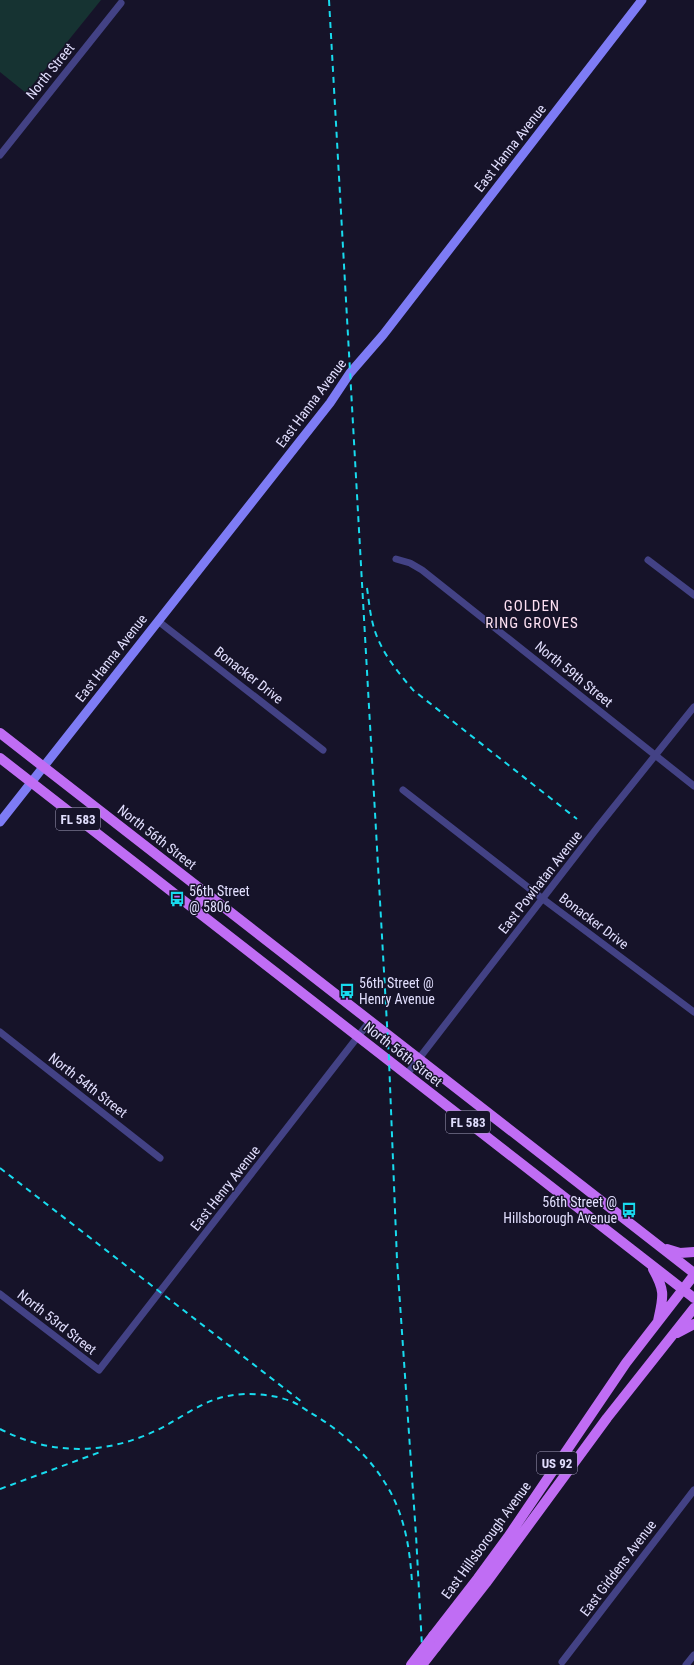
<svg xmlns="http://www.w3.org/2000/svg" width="694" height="1665" viewBox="0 0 694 1665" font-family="'Roboto Condensed',sans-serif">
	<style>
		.green { fill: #163332 }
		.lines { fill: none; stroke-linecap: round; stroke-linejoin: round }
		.street { stroke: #434285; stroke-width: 7 }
		.secondary { stroke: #7e7cf5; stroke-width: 9 }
		.primary { stroke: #c06df4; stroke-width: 10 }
		.rail { stroke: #18dbee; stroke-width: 2; stroke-dasharray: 6 5; stroke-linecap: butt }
		.primary-bridge { stroke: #c06df4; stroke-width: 10 }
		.labels { text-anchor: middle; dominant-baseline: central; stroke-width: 3; stroke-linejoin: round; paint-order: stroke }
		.shield { fill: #161329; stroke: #a4a1bd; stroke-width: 1 }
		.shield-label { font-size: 13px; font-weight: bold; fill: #e1defd }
		.street-label { font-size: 14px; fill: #e1defd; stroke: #161329 }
		.poi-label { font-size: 14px; fill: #e1defd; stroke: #161329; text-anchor: start }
		.neighbourhood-label { font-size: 15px; letter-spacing: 1px; fill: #fde0f2; stroke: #161329 }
	</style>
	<rect width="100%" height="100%" fill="#161329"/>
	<path class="green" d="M0,0H101L26,93L0,72Z"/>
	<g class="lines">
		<path class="street" d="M0,155L121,3
			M396,559L410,563L422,570L694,786
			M648,560L694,595
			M158,621L323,750
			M403,790L543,899L694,1012
			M0,1032L160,1158
			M407,1074L597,828L694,707
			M0,1294L99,1370L370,1021
			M562,1662L694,1490
			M686,1665L694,1655"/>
		<path class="secondary" d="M0,822L330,403L350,373L383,335L642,0"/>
		<path class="primary" d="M0,733L694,1273
			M0,758L694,1298
			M194,909L206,893
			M667,1249L680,1253L694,1252
			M653,1269C666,1292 663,1297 658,1321
			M677,1333L694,1324
			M433,1636L478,1578L508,1537L626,1363L694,1275
			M436,1647L486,1583L607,1418L694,1308"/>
		<path class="rail" d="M329,0L389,1060L397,1260L416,1535L423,1665
			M367,588C369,601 370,615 374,628C381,652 397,671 413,690L577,819
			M0,1168L302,1402
			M0,1429C54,1457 111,1455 165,1426C185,1415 205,1400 228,1396C248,1392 274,1394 293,1402C299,1405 306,1410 311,1413C345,1433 375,1461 393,1497C406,1524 410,1552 412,1582
			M0,1489L103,1451"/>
		<path class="primary-bridge" d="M411,1665L433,1636
			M422,1665L436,1647"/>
	</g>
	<defs>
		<symbol id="bus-bare" viewBox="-9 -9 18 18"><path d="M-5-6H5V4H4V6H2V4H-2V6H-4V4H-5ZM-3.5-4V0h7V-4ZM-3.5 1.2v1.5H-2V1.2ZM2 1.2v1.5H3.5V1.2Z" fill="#18dbee" stroke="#161329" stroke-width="2.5" paint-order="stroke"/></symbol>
	</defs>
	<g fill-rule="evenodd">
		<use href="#bus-bare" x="166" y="888" width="22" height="22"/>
		<use href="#bus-bare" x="336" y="980" width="22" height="22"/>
		<use href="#bus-bare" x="618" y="1199" width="22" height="22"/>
	</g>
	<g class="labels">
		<g class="shield">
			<rect x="56" y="808" width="44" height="22" rx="3"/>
			<rect x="446" y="1111" width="44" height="22" rx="3"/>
			<rect x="537" y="1452" width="40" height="22" rx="3"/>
		</g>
		<g class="shield-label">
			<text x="78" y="819">FL 583</text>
			<text x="468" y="1122">FL 583</text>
			<text x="557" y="1463">US 92</text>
		</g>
		<g class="street-label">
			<text transform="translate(50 71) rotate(-51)">North Street</text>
			<text transform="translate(510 148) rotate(-52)">East Hanna Avenue</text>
			<text transform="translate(311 403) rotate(-53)">East Hanna Avenue</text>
			<text transform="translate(111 658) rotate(-52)">East Hanna Avenue</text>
			<text transform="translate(574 674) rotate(39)">North 59th Street</text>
			<text transform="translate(249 675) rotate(38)">Bonacker Drive</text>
			<text transform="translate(157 837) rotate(38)">North 56th Street</text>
			<text transform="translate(540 882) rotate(-52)">East Powhatan Avenue</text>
			<text transform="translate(594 921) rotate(37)">Bonacker Drive</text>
			<text transform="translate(403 1054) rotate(38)">North 56th Street</text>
			<text transform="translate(88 1085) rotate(38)">North 54th Street</text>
			<text transform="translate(225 1188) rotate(-52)">East Henry Avenue</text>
			<text transform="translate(57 1322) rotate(38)">North 53rd Street</text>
			<text transform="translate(486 1540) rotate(-54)">East Hillsborough Avenue</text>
			<text transform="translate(618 1568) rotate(-53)">East Giddens Avenue</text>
		</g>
		<g class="poi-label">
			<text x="189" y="891">56th Street<tspan x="189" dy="16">@ 5806</tspan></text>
			<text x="359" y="983">56th Street @<tspan x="359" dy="16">Henry Avenue</tspan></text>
			<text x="617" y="1202" text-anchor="end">56th Street @<tspan x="617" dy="16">Hillsborough Avenue</tspan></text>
		</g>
		<g class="neighbourhood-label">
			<text x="532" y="606">GOLDEN<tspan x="532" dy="17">RING GROVES</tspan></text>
		</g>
	</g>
</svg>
